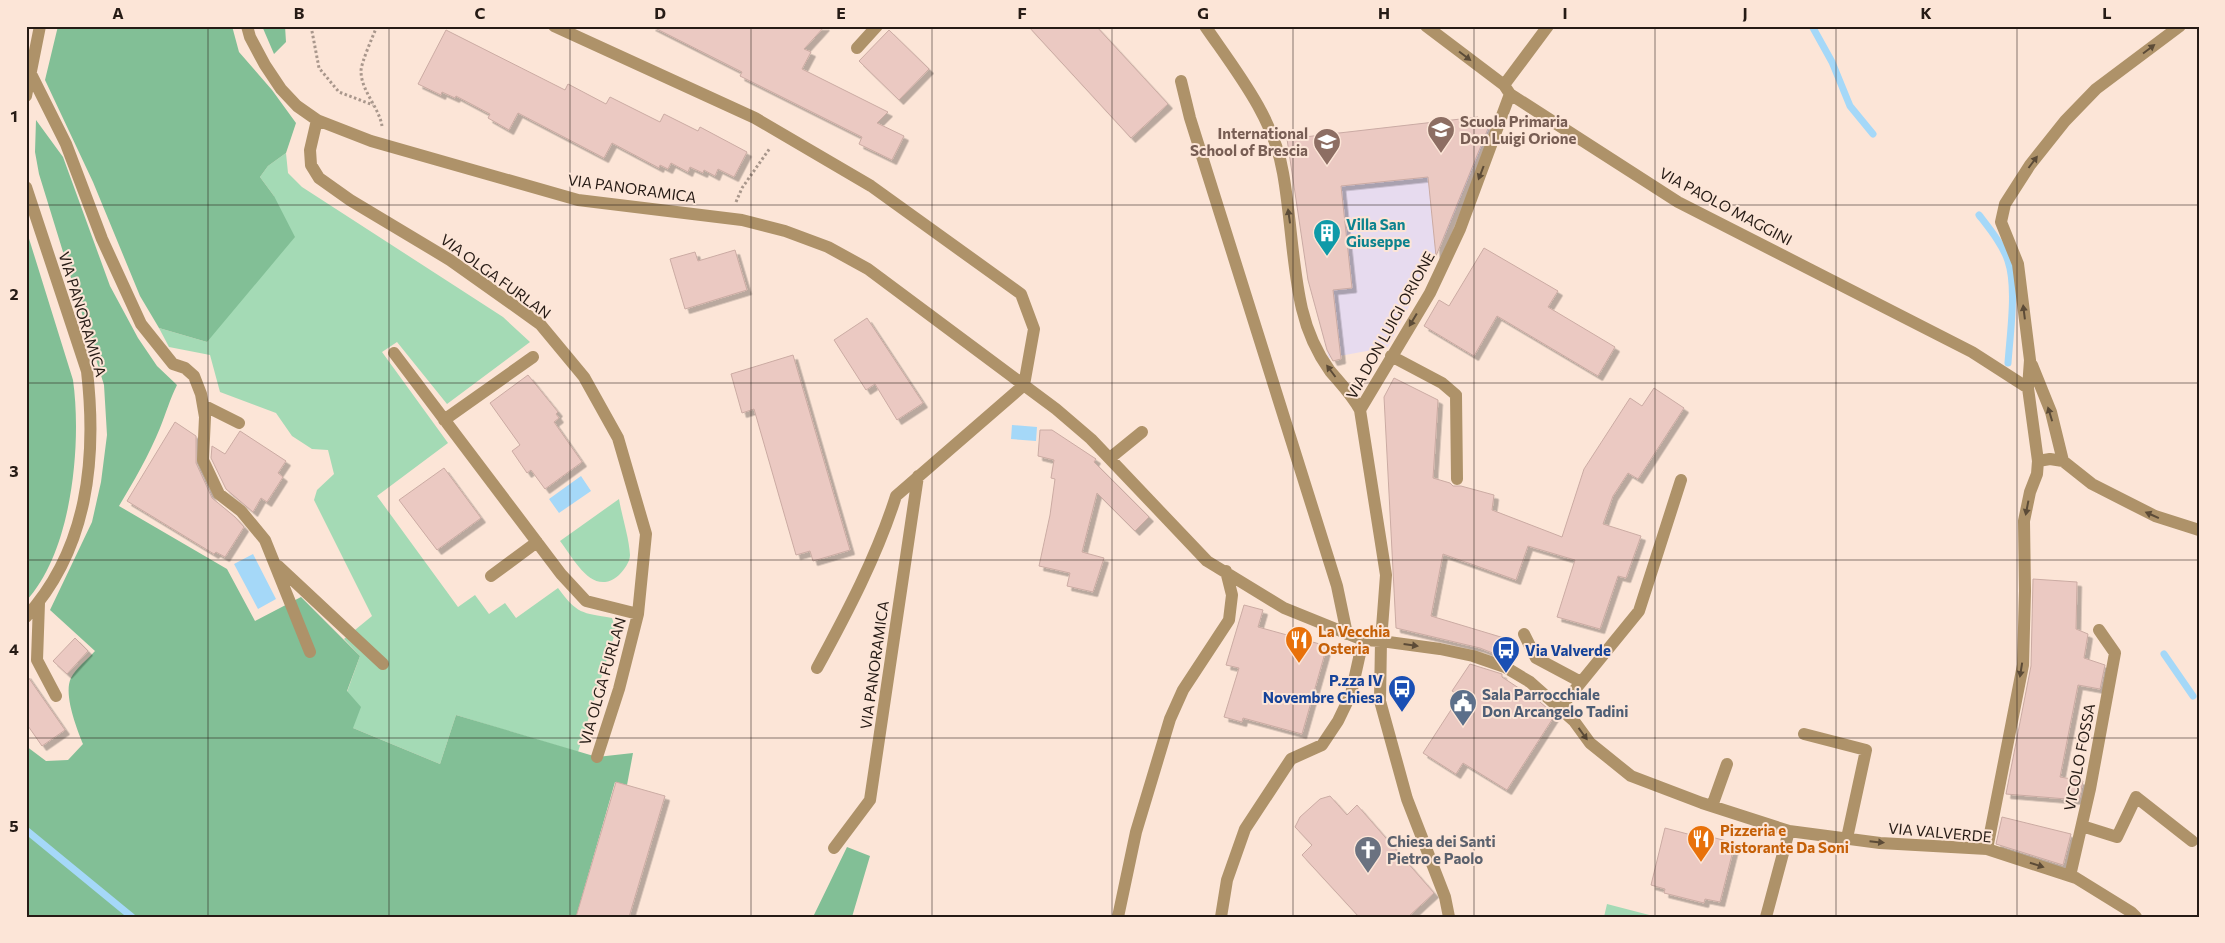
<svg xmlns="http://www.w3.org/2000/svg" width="2225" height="943" viewBox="0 0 2225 943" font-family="Commissioner,sans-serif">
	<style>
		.education { fill: #e7dbef }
		.green { fill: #a4dab5 }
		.forest { fill: #82bf96 }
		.water { fill: #a5d8f8 }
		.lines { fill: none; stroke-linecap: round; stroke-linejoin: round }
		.stream { stroke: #a5d8f8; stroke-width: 7 }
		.building { fill: #ebc9c2; stroke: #cbaba3; filter: url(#shadow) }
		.path { stroke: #a9978c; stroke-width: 3; stroke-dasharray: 2.5 2.5; stroke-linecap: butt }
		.minor { stroke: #ae9269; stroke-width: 12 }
		.oneway { fill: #5c4b37 }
		.grid { fill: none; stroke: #261b15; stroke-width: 1; stroke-opacity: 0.55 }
		.labels { text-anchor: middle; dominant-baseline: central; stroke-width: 4; stroke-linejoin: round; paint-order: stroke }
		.education-label { font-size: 15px; font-weight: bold; fill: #785e54; stroke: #fce5d7; text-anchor: start }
		.street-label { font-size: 15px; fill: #261b15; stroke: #fce5d7 }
		.culture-label { font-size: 15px; font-weight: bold; fill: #0d838f; stroke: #fce5d7; text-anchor: start }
		.food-label { font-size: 15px; font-weight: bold; fill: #c56008; stroke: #fce5d7; text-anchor: start }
		.transit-label { font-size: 15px; font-weight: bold; fill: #164399; stroke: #fce5d7; text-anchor: start }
		.service-label { font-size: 15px; font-weight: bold; fill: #4e5e75; stroke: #fce5d7; text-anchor: start }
		.worship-label { font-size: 15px; font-weight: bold; fill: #5b616d; stroke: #fce5d7; text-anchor: start }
		.neatline { fill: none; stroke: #261b15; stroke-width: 2 }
		.grid-label { font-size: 16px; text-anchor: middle; font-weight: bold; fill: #261b15 }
	</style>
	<defs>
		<filter id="shadow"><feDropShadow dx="4.5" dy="4.5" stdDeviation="0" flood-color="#0004"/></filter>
	</defs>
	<rect width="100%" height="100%" fill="#fce5d7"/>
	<path class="education" d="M1478,117L1477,123L1490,127L1446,234L1388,347L1329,358L1308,280L1287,139Z"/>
	<path class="green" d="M286,153L288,173L302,187L503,317L530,342L447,404L397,342L382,352L448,443L377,496L458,607L475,595L489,614L505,603L516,618L558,588C577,614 582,613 612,618L616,630L578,752L456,715L440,764L353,728L347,692L360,656L344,639L372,616L314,500L317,490L334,474L328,450L312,449L292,436L276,413L220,392L210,355L169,347L159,328L207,342L274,196L260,177L268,166Z
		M619,499C622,517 629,537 630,555C630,562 624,570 619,575C593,598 574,559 560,541Z
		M1607,904L1657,917H1604Z"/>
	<path class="forest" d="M58,26H232L239,52L272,90L296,123L286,153L268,166L260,177L274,196L295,237L207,342L159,328L140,296L93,182L45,80Z
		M262,26H285L286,42L274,54Z
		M36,120L63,157L110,286L138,338L157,366L177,385C170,399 166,413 160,428C149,455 134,481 119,506L227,569L255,621L301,597L360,656L347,691L361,707L353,728L440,764L456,715L597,757L633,753L627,785L615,782L576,917H26V746L46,761L68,760L83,744C77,729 63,694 71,678C76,668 88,659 95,651L50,610L92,522L101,482L107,435L104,385L39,174L35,152Z
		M26,229L73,380C82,444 72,552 26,601Z
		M847,847L870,856L852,917H813Z"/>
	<path class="water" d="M1012,425L1037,427L1036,441L1011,439Z
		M581,476L591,491L559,513L549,499Z
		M253,554L276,599L258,609L234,564Z"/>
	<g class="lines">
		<path class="stream" d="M1812,26L1832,62L1850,106L1873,134
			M1979,215C1989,228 2003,245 2008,261C2017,287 2010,334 2008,363
			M2164,654L2193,696
			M26,830L132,917"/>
	</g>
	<path class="building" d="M651,26H825L804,49L811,52L802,69L888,112L877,123L904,136L892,160L859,144L862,137L740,76L742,72Z
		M1028,26H1096L1168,104L1131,138Z
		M446,30L565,90L568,84L606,104L610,97L660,122L664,114L698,131L700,127L747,152L734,177L718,169L715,176L704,170L703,173L690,167L688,172L671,163L668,169L660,165L659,168L612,143L604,158L518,113L509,130L488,118L490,114L456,96L455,98L442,92L441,95L418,84Z
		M889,30L929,69L899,100L859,61Z
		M1478,117L1477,123L1489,126L1436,256L1428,177L1341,186L1352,288L1333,290L1341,359L1333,361L1327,350L1308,280L1287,139Z
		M1484,248L1558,291L1548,307L1615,347L1598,376L1497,316L1474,356L1424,326L1439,300L1449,306Z
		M735,250L747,290L685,309L670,259L695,252L698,261Z
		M867,318L923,403L897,420L875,384L866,390L834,340Z
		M793,355L850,550L813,561L810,551L796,555L754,409L742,413L731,374Z
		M528,375L558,412L556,414L559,418L554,422L582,462L545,489L531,470L527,473L512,451L520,445L490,403Z
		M1394,378L1438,400L1433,478L1450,483L1453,486H1461L1494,495L1492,510L1562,537L1584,469L1630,398L1642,406L1654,388L1684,408L1638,479L1628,473L1613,496L1603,524L1641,536L1626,578L1618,576L1600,629L1557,617L1575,560L1528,546L1516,580L1443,554L1431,616L1514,641L1508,659L1480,648L1396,628L1384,397Z
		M175,422L196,436V463L212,498L235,517L244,527L225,557L216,552L214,554L127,501Z
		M1040,430H1052L1096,459L1094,462L1149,517L1135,531L1097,493L1082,552L1104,558L1093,592L1067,586L1070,573L1039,566L1050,515L1055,479L1051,478L1054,460L1038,456Z
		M240,431L286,461L278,473L283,477L267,502L261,498L253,512L226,489L211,458L212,446L225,454Z
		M444,468L481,518L437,550L399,500Z
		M2033,579L2077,582L2076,629L2088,634L2084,658L2105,665L2100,689L2078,685L2060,777L2083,781L2079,800L2006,794L2031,666Z
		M1244,605L1263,610L1258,627L1327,646L1302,734L1243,718L1242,722L1224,717L1239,668L1226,665Z
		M75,638L88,651L67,674L53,661Z
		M1470,664L1502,674V677L1540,702L1555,715L1507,790L1463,763L1456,774L1423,753L1460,696L1452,691Z
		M26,674L65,730L42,746L26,723Z
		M616,782L665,796L629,917H576Z
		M1330,796L1347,815L1357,805L1434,893L1408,917H1359L1302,855L1312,845L1295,827L1300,817L1320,799Z
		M2002,817L2071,834L2063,865L1996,844Z
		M1665,828L1714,841L1715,838L1735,843L1720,902L1705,899L1704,903L1664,893L1665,889L1651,885Z"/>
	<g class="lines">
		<path class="path" d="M311,26L319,68L339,92L373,105
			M377,26C373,36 361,63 361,71C361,91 379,107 382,126
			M736,202L742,188L770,148"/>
		<path class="minor" d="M247,26L250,37L265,65L281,89L297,106L317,120L371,141L578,200L742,220L785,231L828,247L868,269L1056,409L1091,439L1207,561L1284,608L1363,640L1381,641L1440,649L1473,656L1505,667L1530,682L1574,721L1590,743L1631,776L1702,803L1789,831L1880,843L1987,849L2076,878L2131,912L2136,917
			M554,26L755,118L871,186L1021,294L1034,329L1024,385L896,496C877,556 847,613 817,668
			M1205,26C1236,71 1274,118 1283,173C1291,217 1292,266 1302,309C1307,330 1317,353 1330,371C1341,384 1352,395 1360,410
			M1426,26L1504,85L1510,94L1678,202L1972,352L2028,388
			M857,48L877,26
			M31,74L66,144L102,239L141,324L173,364L185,368L194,376L201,394L205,417L203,460L219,494L241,511L265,540L310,652
			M1181,81L1190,118L1337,586L1347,634
			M1504,85L1548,26
			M26,96L40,26
			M317,120L310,150L311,165L319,178L350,200L450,260L540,324L584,377L618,438L646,534L638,614L619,689L597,757
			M26,187L87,371C97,459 88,549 26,617
			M394,353L561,574L586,601L638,614
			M1391,356L1442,383L1456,395L1457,479
			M2032,365L2051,412L2063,461
			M203,405L239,423
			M444,420L533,357
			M1110,458L1142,432
			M2038,461L2050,459L2063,461L2092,484L2155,516L2199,530
			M278,566L383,664
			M491,576L537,542
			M39,603L37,660L56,696
			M1524,634L1536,658L1581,682
			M1560,708L1639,611L1681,480
			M1804,734L1866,750L1847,838
			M1712,806L1727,764
			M2082,826L2117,837L2136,797L2192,841
			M834,848L870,800L918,476
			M1987,849L2023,665L2025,591L2024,521L2030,492L2037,474L2038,461L2028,388L2030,360L2018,264L2001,222L2005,204L2030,165L2065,121L2096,89L2180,26
			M2070,876L2090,789L2115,653L2099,630
			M1118,917L1136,832L1170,719L1183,690L1229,620L1232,595L1226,571
			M1221,917L1227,880L1245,829L1291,759L1322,745L1338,721L1351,694L1363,640
			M1449,917L1445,897L1407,799L1380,701L1381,641L1386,575L1360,410L1430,293L1460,229L1510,94
			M1766,917L1789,831"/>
	</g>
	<defs><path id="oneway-solid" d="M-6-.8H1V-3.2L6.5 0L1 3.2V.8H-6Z" transform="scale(1.25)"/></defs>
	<g class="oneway">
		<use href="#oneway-solid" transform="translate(2149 49) rotate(-37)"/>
		<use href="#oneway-solid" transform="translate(1465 56) rotate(37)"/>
		<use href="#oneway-solid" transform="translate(2033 162) rotate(-53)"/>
		<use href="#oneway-solid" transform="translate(1481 173) rotate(111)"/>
		<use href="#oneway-solid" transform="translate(1289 216) rotate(-98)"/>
		<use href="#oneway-solid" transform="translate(2024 312) rotate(-97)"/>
		<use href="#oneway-solid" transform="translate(1413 320) rotate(121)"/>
		<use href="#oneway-solid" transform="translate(1331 371) rotate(-127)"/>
		<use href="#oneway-solid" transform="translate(2050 414) rotate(-107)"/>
		<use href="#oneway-solid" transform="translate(2027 508) rotate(101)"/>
		<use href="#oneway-solid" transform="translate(2152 515) rotate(-156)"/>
		<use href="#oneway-solid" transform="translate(1411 645) rotate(8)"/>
		<use href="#oneway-solid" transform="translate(2021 670) rotate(99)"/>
		<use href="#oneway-solid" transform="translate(1583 734) rotate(54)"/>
		<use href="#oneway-solid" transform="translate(1877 842) rotate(6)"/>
		<use href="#oneway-solid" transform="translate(2037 865) rotate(18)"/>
	</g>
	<path class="grid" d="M208,26V917M389,26V917M570,26V917M751,26V917M932,26V917M1112,26V917M1293,26V917M1474,26V917M1655,26V917M1836,26V917M2017,26V917M26,205H2199M26,383H2199M26,560H2199M26,738H2199"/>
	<defs>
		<symbol id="school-pin" viewBox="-11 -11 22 30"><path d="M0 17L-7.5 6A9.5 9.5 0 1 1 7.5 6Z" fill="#8d6e63" stroke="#fce5d7"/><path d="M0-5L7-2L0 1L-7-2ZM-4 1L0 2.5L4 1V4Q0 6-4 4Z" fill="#fff"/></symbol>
		<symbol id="building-pin" viewBox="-11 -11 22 30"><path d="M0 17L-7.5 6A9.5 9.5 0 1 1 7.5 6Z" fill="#0f9aa8" stroke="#fce5d7"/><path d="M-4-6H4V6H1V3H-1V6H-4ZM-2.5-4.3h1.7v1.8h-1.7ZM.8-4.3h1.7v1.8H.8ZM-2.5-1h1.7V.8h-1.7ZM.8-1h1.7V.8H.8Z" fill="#fff"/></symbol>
		<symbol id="restaurant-pin" viewBox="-11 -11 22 30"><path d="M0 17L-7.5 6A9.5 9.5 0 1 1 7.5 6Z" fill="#e8710a" stroke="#fce5d7"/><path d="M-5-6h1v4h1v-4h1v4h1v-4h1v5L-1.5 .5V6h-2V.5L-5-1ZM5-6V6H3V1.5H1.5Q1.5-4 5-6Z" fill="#fff"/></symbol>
		<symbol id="bus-pin" viewBox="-11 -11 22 30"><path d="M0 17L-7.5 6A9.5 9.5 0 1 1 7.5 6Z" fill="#1a4fb4" stroke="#fce5d7"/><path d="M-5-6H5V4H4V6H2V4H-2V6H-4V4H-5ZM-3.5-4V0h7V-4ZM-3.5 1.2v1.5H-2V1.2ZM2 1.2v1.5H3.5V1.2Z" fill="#fff"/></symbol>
		<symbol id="civic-pin" viewBox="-11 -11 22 30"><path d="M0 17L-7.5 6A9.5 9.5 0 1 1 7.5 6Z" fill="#5c6f8a" stroke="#fce5d7"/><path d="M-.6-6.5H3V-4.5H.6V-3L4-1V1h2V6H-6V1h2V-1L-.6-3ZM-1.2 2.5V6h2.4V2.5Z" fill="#fff"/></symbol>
		<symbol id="church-pin" viewBox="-11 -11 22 30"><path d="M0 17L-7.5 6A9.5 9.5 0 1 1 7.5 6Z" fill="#6b7280" stroke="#fce5d7"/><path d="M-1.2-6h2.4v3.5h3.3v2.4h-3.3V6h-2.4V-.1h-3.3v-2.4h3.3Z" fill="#fff"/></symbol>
	</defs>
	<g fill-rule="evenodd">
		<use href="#school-pin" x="1425" y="114" width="32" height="43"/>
		<use href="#school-pin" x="1311" y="126" width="32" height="43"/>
		<use href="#building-pin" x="1311" y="217" width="32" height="43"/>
		<use href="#restaurant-pin" x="1283" y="624" width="32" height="43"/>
		<use href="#bus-pin" x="1490" y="634" width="32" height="43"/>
		<use href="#bus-pin" x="1386" y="673" width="32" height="43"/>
		<use href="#civic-pin" x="1447" y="687" width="32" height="43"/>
		<use href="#restaurant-pin" x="1685" y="823" width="32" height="43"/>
		<use href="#church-pin" x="1352" y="834" width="32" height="43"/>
	</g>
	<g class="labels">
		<g class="education-label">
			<text x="1460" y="121">Scuola Primaria<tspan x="1460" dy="17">Don Luigi Orione</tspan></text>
			<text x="1308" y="133" text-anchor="end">International<tspan x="1308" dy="17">School of Brescia</tspan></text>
		</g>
		<g class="street-label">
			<text transform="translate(632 188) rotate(8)">VIA PANORAMICA</text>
			<text transform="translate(1726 206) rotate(28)">VIA PAOLO MAGGINI</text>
			<text transform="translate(496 276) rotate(36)">VIA OLGA FURLAN</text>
			<text transform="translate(83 314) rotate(73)">VIA PANORAMICA</text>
			<text transform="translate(1390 325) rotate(-61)">VIA DON LUIGI ORIONE</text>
			<text transform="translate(874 665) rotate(-82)">VIA PANORAMICA</text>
			<text transform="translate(602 681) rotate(-74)">VIA OLGA FURLAN</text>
			<text transform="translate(2079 757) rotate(-79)">VICOLO FOSSA</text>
			<text transform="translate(1940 832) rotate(5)">VIA VALVERDE</text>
		</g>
		<g class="culture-label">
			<text x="1346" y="224">Villa San<tspan x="1346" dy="17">Giuseppe</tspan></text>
		</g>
		<g class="food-label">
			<text x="1318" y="631">La Vecchia<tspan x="1318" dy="17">Osteria</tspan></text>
			<text x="1720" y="830">Pizzeria e<tspan x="1720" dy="17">Ristorante Da Soni</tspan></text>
		</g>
		<g class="transit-label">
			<text x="1525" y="650">Via Valverde</text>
			<text x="1383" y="680" text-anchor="end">P.zza IV<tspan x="1383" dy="17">Novembre Chiesa</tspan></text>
		</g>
		<g class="service-label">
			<text x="1482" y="694">Sala Parrocchiale<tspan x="1482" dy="17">Don Arcangelo Tadini</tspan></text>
		</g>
		<g class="worship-label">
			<text x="1387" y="841">Chiesa dei Santi<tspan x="1387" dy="17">Pietro e Paolo</tspan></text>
		</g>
	</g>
	<rect width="2225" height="943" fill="none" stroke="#fce5d7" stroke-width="55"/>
	<rect x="28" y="28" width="2170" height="888" class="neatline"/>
	<g class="grid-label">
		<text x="118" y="19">A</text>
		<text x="299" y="19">B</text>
		<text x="480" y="19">C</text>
		<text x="660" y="19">D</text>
		<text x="841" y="19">E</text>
		<text x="1022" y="19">F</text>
		<text x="1203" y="19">G</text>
		<text x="1384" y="19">H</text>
		<text x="1565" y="19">I</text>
		<text x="1745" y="19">J</text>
		<text x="1926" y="19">K</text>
		<text x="2107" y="19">L</text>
		<text x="14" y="122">1</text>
		<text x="14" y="300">2</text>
		<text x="14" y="477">3</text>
		<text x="14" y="655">4</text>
		<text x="14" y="832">5</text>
	</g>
</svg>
